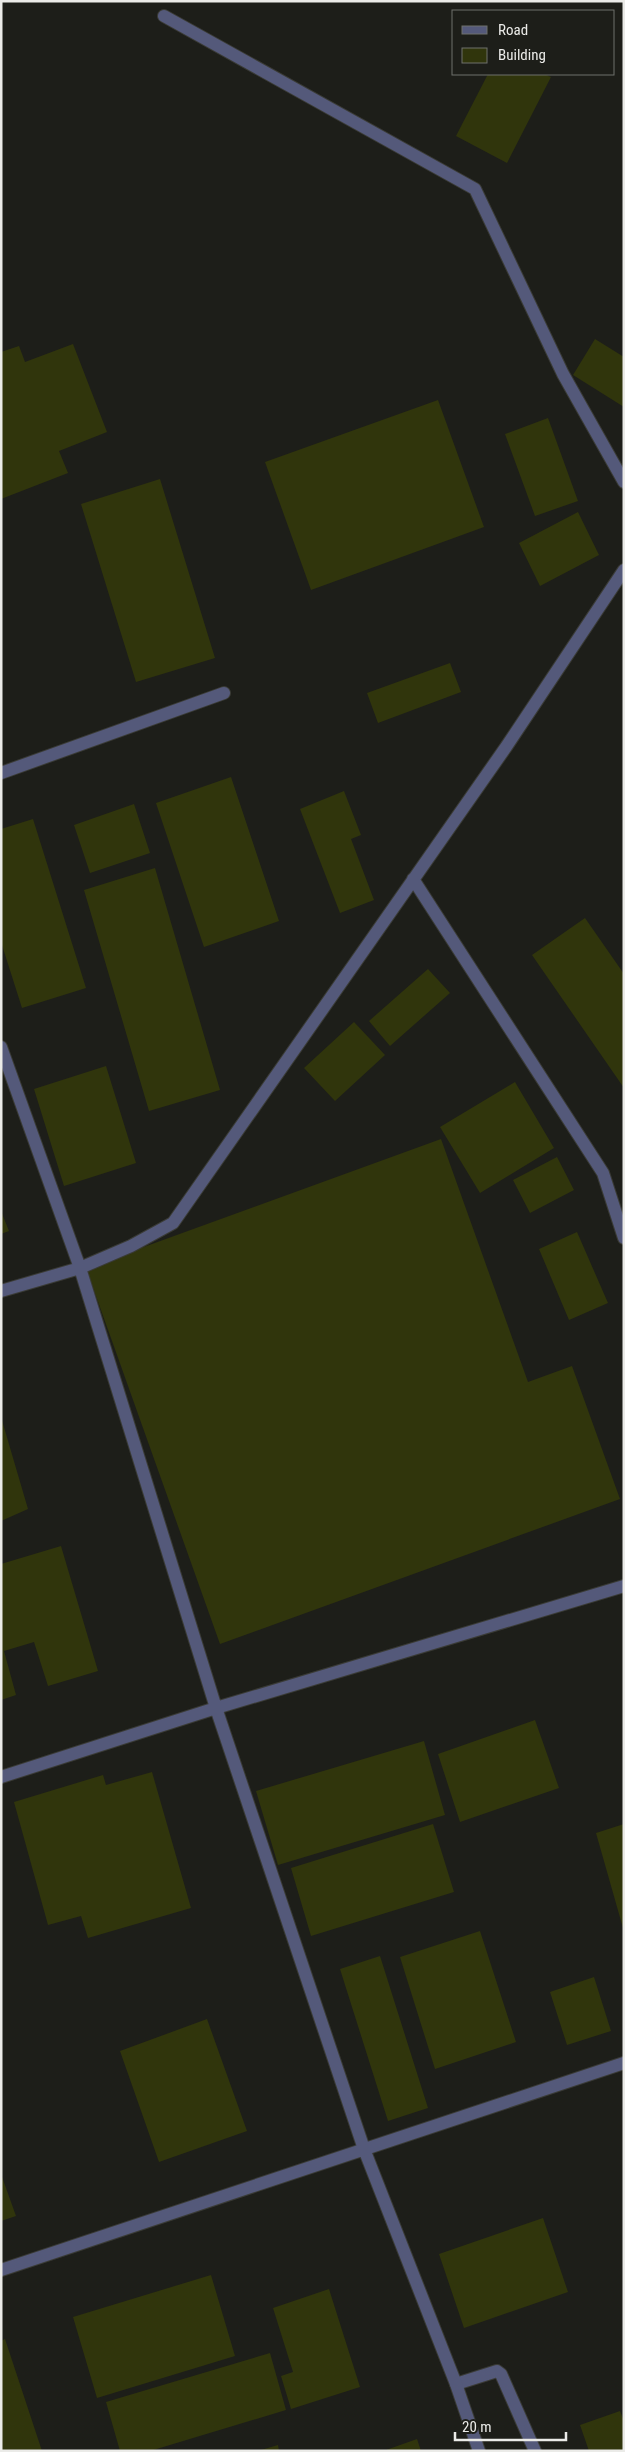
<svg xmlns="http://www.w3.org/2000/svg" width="625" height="2452" viewBox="0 0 625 2452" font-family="'Roboto Condensed',sans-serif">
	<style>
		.building { fill: #30350c }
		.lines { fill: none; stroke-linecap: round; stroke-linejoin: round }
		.lane-casing { stroke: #3a3b36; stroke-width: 14 }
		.street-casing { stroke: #3a3b36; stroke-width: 14 }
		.lane { stroke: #54597a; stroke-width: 12 }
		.street { stroke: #54597a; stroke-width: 12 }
	</style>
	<rect width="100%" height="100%" fill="#1d1e19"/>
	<path class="building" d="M488,74H544L551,77L507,163L456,136Z
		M595,339L624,357V407L573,375Z
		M73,344L107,432L59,451L68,473L1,499V352L19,346L25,362Z
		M438,400L484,527L311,590L265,462Z
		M548,418L578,501L535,516L505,434Z
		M160,479L215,658L136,682L81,504Z
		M578,512L599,555L540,586L519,543Z
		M450,663L461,692L378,723L367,693Z
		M231,777L279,921L204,947L156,803Z
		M344,791L361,835L351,839L374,900L340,913L300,809Z
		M134,804L150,853L90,873L74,825Z
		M33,819L86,988L22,1008L1,942V829Z
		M155,868L220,1090L149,1111L84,890Z
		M585,918L624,974V1088L532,955Z
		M428,969L450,993L390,1046L369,1021Z
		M354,1022L385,1055L335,1101L304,1068Z
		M106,1066L136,1163L64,1186L34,1089Z
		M515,1082L554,1148L480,1193L440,1127Z
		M441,1139L528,1382L572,1366L620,1499L220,1644L86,1268Z
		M557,1157L574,1190L530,1213L513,1180Z
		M1,1211L9,1231L1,1234Z
		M577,1232L608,1303L569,1320L539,1249Z
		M1,1417L28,1509L1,1521Z
		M61,1546L98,1671L48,1686L34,1642L4,1651L16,1695L1,1700V1564Z
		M535,1720L559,1788L460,1822L438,1754Z
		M424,1741L445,1815L278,1865L256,1791Z
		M152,1772L191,1908L88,1938L81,1916L48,1925L14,1802L103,1775L106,1785Z
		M433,1824L454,1892L311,1936L291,1868Z
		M624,1824V1928H623L596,1833Z
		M480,1931L516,2042L435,2069L400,1957Z
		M380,1956L428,2108L388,2121L340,1969Z
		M594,1977L611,2031L567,2045L550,1992Z
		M207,2019L247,2131L159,2162L120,2051Z
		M1,2174L16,2216L1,2221Z
		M543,2218L568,2292L464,2328L439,2254Z
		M211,2275L235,2356L97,2398L73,2317Z
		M329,2289L360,2387L291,2409L281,2376L293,2372L273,2308Z
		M5,2339L42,2451H1V2341Z
		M270,2353L286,2410L150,2451H120L106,2402Z
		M620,2411L624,2421V2451H589L580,2425Z
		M417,2439L421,2451H386V2450Z
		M278,2445L279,2451H261V2450Z"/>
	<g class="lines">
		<defs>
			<path id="lane" d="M456,2384L497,2371L501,2374L535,2451"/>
			<path id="street" d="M164,16L475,189L563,374L624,482
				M1,773L224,693
				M413,879L603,1173L624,1238
				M1,1047L80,1268L216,1708L364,2149L456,2384L479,2451
				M1,1291L80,1268L131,1246L173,1223L506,747L624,570
				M1,1777L216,1708L624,1586
				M1,2270L624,2063"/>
		</defs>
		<use href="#lane" class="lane-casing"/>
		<use href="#street" class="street-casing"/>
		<use href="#lane" class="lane"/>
		<use href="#street" class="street"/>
	</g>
	<rect width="625" height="2452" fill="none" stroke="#ebebe8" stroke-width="5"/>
	<rect x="452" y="10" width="162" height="65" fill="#1d1e19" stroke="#6f706c"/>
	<rect x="462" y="26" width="25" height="8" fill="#54597a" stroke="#6f706c"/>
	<text x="498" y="35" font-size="15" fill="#ebebe8">Road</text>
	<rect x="462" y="48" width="25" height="15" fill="#30350c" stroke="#6f706c"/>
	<text x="498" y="60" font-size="15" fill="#ebebe8">Building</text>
	<path d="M455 2432v8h111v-8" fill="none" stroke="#ebebe8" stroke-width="2.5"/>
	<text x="462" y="2432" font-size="15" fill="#ebebe8" stroke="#1d1e19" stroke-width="4" paint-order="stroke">20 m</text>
</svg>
